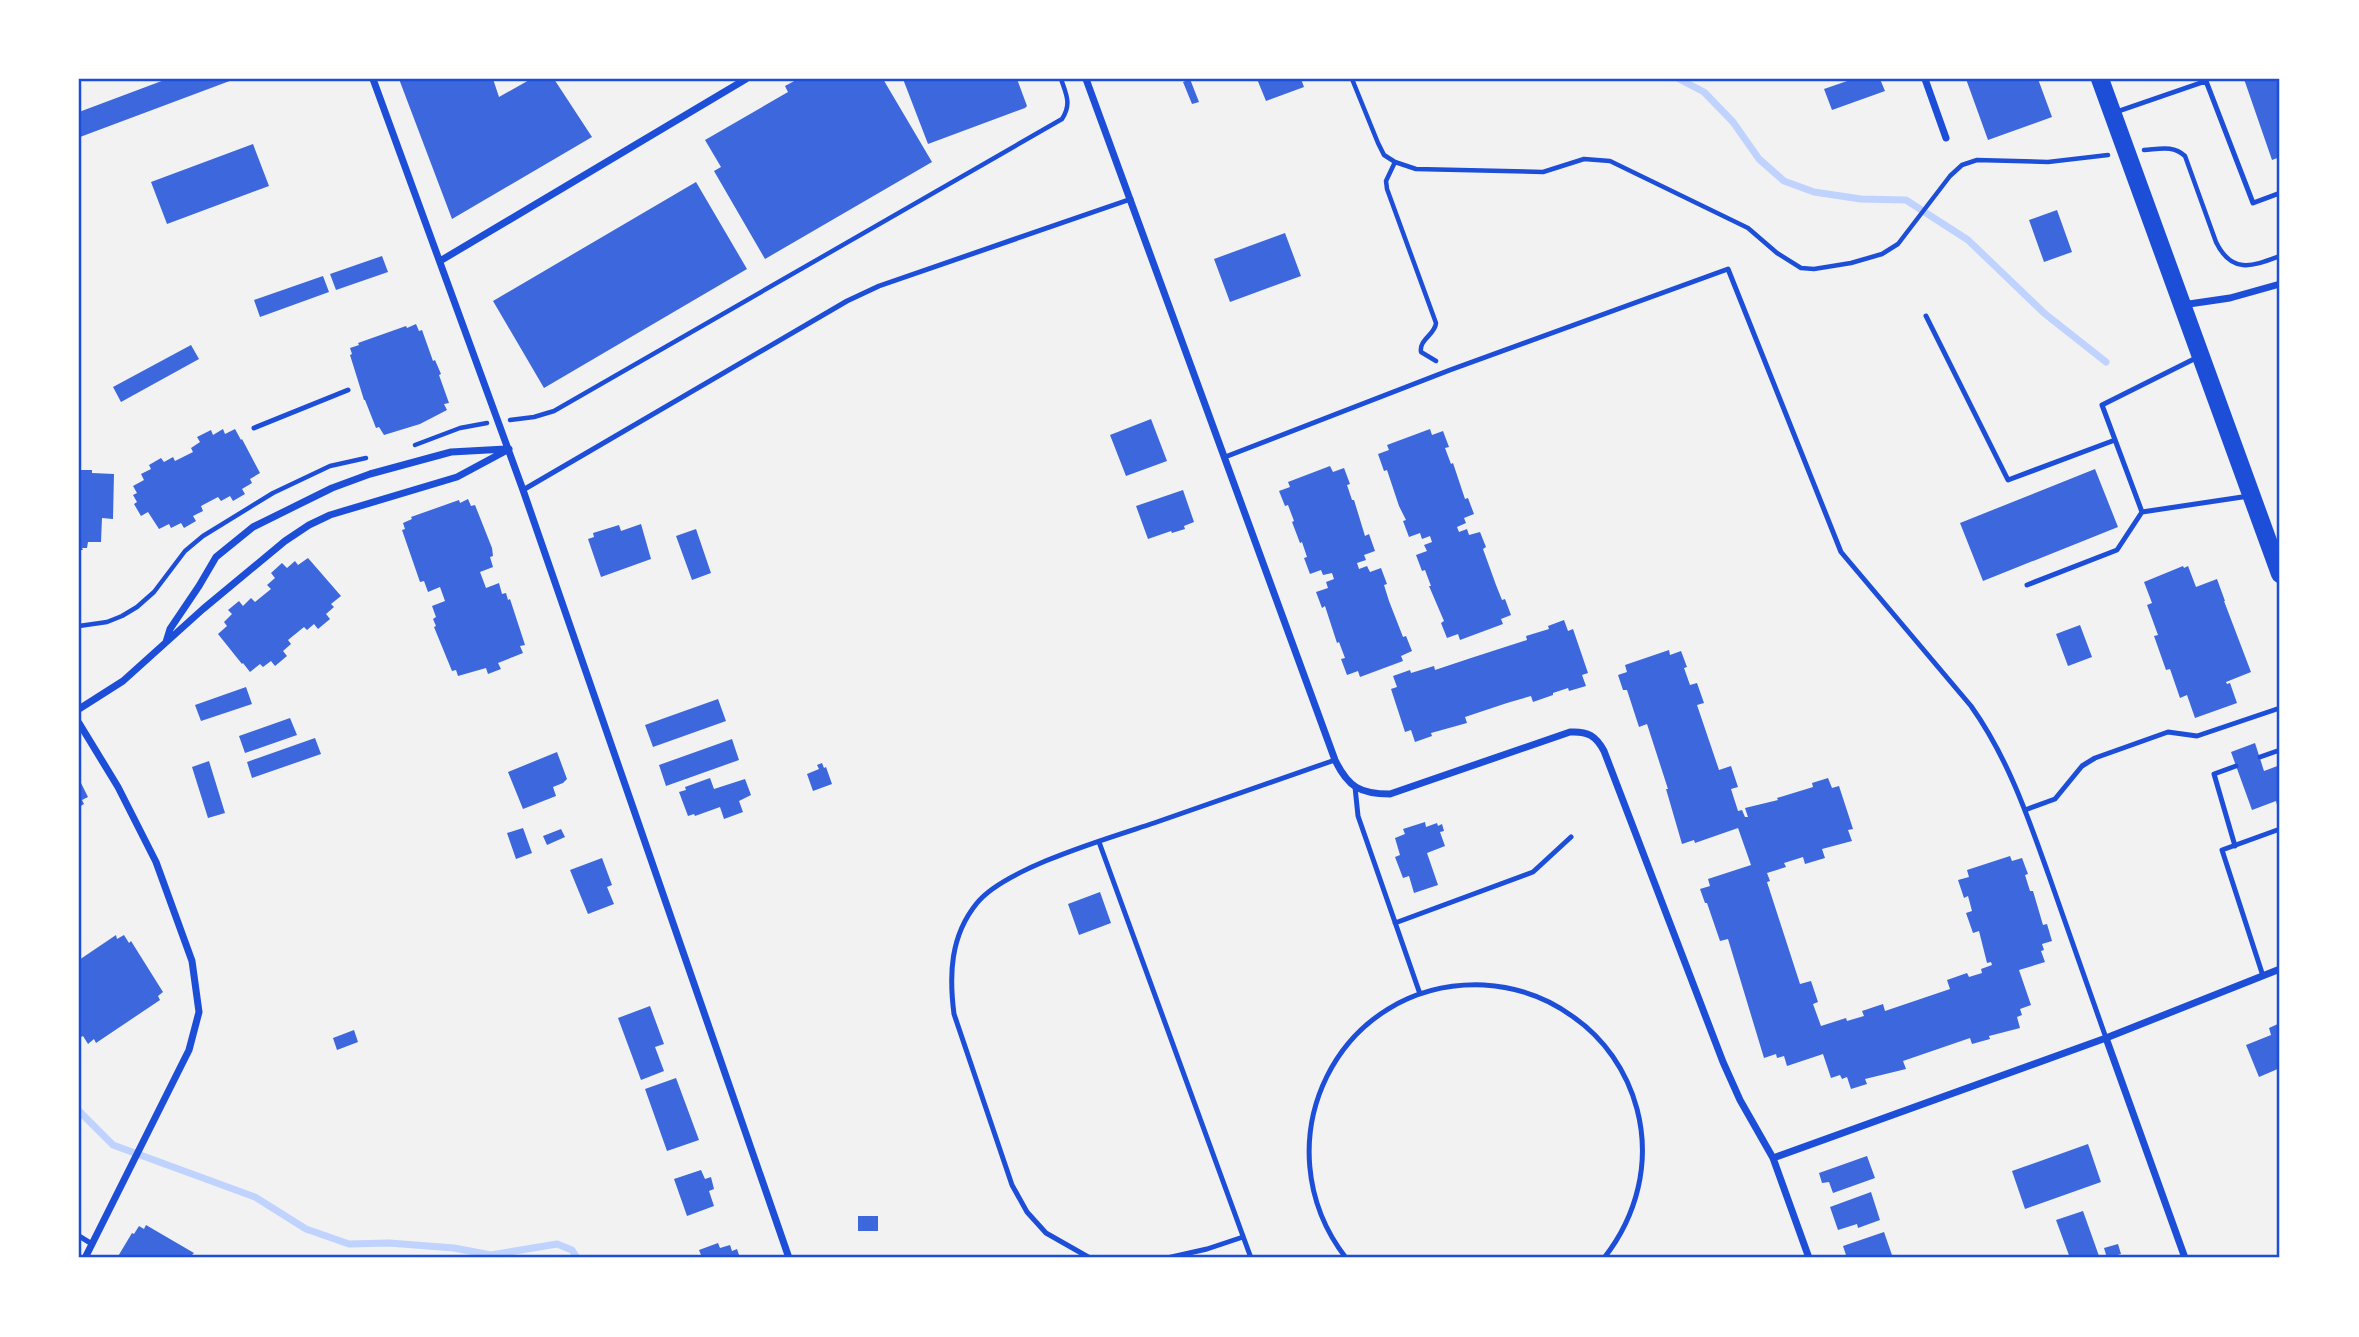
<svg xmlns="http://www.w3.org/2000/svg" width="2359" height="1337" viewBox="0 0 2359 1337" font-family="Poppins,sans-serif">
	<style>
		.lines { fill: none; stroke-linecap: round; stroke-linejoin: round }
		.stream { stroke: #bfd3fe; stroke-width: 7 }
		.building { fill: #3d67dc }
		.path { stroke: #1d4ed8; stroke-width: 4.5 }
		.service { stroke: #1d4ed8; stroke-width: 5 }
		.minor { stroke: #1d4ed8; stroke-width: 7 }
		.primary { stroke: #1d4ed8; stroke-width: 18 }
		.neatline { fill: none; stroke: #1d4ed8; stroke-width: 2.5 }
	</style>
	<rect width="100%" height="100%" fill="#f2f2f2"/>
	<g class="lines">
		<path class="stream" d="M1679,79L1704,92L1733,122L1759,159L1784,181L1814,192L1861,199L1906,200L1968,240L2044,313L2106,362
			M79,1111L113,1145L255,1197L306,1229L349,1244L389,1243L454,1248L491,1255L557,1244L572,1250L577,1258"/>
	</g>
	<path class="building" d="M167,79H235L80,137L79,112Z
		M399,79H493L499,97L531,79H554L592,137L452,219Z
		M798,79H883L932,162L765,259L714,171L721,167L705,140L788,92L785,86Z
		M903,79H1017L1027,106L1025,108L928,144Z
		M1190,79L1199,102L1192,104L1183,82Z
		M1257,79H1301L1304,87L1266,101Z
		M1853,79H1880L1885,91L1832,110L1824,89Z
		M1966,79H2038L2052,117L1988,140Z
		M2244,79H2280V157L2272,160Z
		M253,144L269,186L167,224L151,182Z
		M696,182L747,269L544,388L493,301Z
		M2057,210L2072,252L2044,262L2029,220Z
		M1285,233L1301,276L1230,302L1214,259Z
		M382,256L388,272L336,290L330,274Z
		M323,276L329,292L260,317L254,300Z
		M416,324L419,331L422,330L433,361L435,360L441,374L439,375L449,403L444,404L447,410L420,424L384,435L379,427L376,428L365,400H364L350,355L352,354L350,348L359,345L358,343L406,326L407,328Z
		M191,345L199,359L121,402L113,387Z
		M1151,419L1167,461L1126,476L1110,435Z
		M223,429L225,434L235,429L241,440L242,439L260,473L250,479L252,483L242,489L245,494L233,501L230,496L221,501L218,497L201,506L203,511L193,516L196,521L184,528L181,523L171,528L169,524L159,529L148,512L141,516L134,504L137,502L133,495L137,493L133,486L144,480L141,474L151,469L149,465L161,458L164,462L173,457L175,461L193,452L191,448L200,442L197,437L211,430L213,435Z
		M1430,429L1432,435L1443,431L1449,447L1445,448L1451,464L1453,463L1465,499L1468,498L1474,514L1464,518L1466,523L1457,527L1459,532L1467,529L1469,535L1480,532L1486,547L1483,549L1496,585L1502,600L1505,599L1511,615L1501,619L1503,624L1460,640L1458,634L1447,638L1441,623L1444,621L1429,586H1431L1425,570L1422,571L1416,555L1427,551L1424,545L1432,542L1430,536L1422,539L1420,533L1409,537L1403,521L1406,520L1399,506L1387,470L1384,471L1378,454L1389,450L1387,445Z
		M1330,466L1333,472L1344,468L1350,484L1347,485L1352,500H1354L1365,536L1369,534L1375,551L1364,555L1366,560L1357,563L1359,569L1367,566L1370,572L1381,568L1387,584L1384,585L1389,601L1403,637L1406,636L1412,651L1401,656L1403,661L1360,677L1358,671L1347,675L1341,659L1345,658L1339,642L1337,643L1325,606L1322,608L1316,592L1328,588L1326,582L1334,579L1332,573L1323,575L1321,570L1310,574L1304,558L1307,557L1302,542L1300,543L1292,522L1294,521L1288,505L1285,506L1279,491L1290,487L1288,482Z
		M2095,469L2118,527L1983,581L1960,523Z
		M79,470H92V473L114,474L113,519L102,518L101,542H88L87,548H82L83,550H79Z
		M1183,490L1194,522L1184,526L1185,529L1172,533L1171,531L1148,539L1136,506Z
		M468,499L471,506L475,505L492,548L493,556L490,557L493,567L480,572L486,588L499,583L502,594L506,593L508,600L510,599L525,645L520,646L523,653L498,663L501,669L488,674L486,668L458,676L456,670L452,671L434,627L436,626L433,619L436,617L432,606L445,601L440,587L428,592L424,581L420,582L402,530L405,529L403,523L412,519L411,517L459,500L460,503Z
		M641,524L651,559L601,577L588,539L594,537L593,533L619,525L621,531Z
		M696,529L711,573L692,580L676,536Z
		M308,558L341,596L331,604L334,607L326,614L330,619L318,629L314,624L307,630L304,627L288,640L291,644L283,651L287,656L275,666L271,661L263,667L260,664L250,672L243,663L242,664L218,634L227,626L224,622L232,614L228,610L239,601L243,606L251,598L255,602L271,589L267,585L275,578L271,573L282,563L287,568L295,561L298,565Z
		M2183,566L2184,568L2188,566L2196,587L2217,579L2225,601H2224L2251,672L2226,682L2227,684L2230,683L2237,703L2195,718L2187,695L2180,698L2170,669L2166,670L2154,636L2158,635L2147,605L2152,603L2144,582Z
		M1564,620L1568,631L1573,629L1588,673L1582,675L1586,686L1569,691L1568,688L1553,693V695L1533,702L1531,696L1507,703L1465,717L1467,723L1431,733L1432,736L1415,742L1411,730L1405,732L1391,689L1397,687L1393,676L1410,670L1411,673L1434,666L1435,670L1471,658L1527,640L1526,636L1549,629L1548,626Z
		M2080,625L2092,657L2068,666L2056,634Z
		M1669,650L1670,655L1681,651L1687,667L1684,668L1690,685L1697,683L1704,703L1697,705L1719,770L1731,766L1738,787L1731,789L1738,811L1742,810L1745,817H1748L1745,808L1778,800L1777,798L1813,787L1812,783L1828,778L1832,788L1839,786L1853,829L1848,830L1852,841L1822,849L1825,858L1805,864L1803,857L1784,863L1786,867L1767,873L1770,881L1767,882L1800,984L1811,981L1818,1002L1813,1004L1821,1026L1846,1018L1847,1021L1864,1016L1862,1011L1883,1004L1885,1011L1950,989L1947,980L1967,973L1969,977L1982,973L1981,969L1992,965L1991,962L1987,963L1979,931L1973,933L1966,913L1972,911L1968,896L1964,898L1958,880L1969,877L1967,870L2010,856L2012,861L2022,858L2028,874L2025,875L2030,891H2033L2043,925L2047,924L2052,941L2042,944L2044,950L2041,951L2045,962L2019,970L2031,1005L2020,1009L2022,1015L2017,1017L2020,1028L1989,1036L1990,1039L1972,1044L1970,1038L1903,1061L1906,1069L1865,1079L1867,1084L1851,1089L1847,1077L1842,1079L1840,1075L1831,1078L1823,1054L1787,1066L1784,1056L1777,1058L1776,1054L1764,1058L1728,939L1720,941L1707,903H1705L1700,889L1710,886L1708,879L1751,865L1738,828L1695,843L1694,840L1682,844L1666,789H1668L1647,724L1639,727L1627,690H1623L1618,675L1627,672L1625,665Z
		M246,687L252,704L201,721L195,705Z
		M718,699L726,721L653,747L645,725Z
		M290,718L297,735L245,753L239,736Z
		M315,738L321,754L252,778L247,762Z
		M732,739L739,760L666,786L659,765Z
		M2255,743L2264,771L2280,765V803L2277,805L2276,801L2252,810L2231,752Z
		M557,752L567,779L563,783L553,787L556,796L523,809L508,772Z
		M209,761L225,813L208,818L192,767Z
		M822,763L824,768L826,767L832,784L813,791L807,774L819,769L817,765Z
		M710,778L714,789L745,779L751,795L739,801L743,812L724,819L720,807L695,816L694,814L688,816L679,792L686,790L685,787Z
		M79,779L88,797L82,800L84,804L79,807Z
		M1425,822L1426,827L1437,823L1438,826L1442,824L1444,831L1440,832L1445,846L1427,853L1438,885L1414,893L1409,876L1403,878L1395,857L1400,855L1395,838L1405,834L1403,829Z
		M523,828L532,853L516,859L507,833Z
		M561,829L565,837L547,845L543,836Z
		M602,858L612,885L607,887L614,904L588,914L570,870Z
		M1100,892L1111,923L1079,935L1068,904Z
		M116,935L117,939L124,935L129,943L131,941L163,992L158,996L160,1000L96,1043L94,1039L88,1044L83,1036L81,1037L79,1034V960Z
		M650,1006L664,1044L655,1047L664,1071L641,1080L618,1018Z
		M2280,1023V1068L2259,1077L2246,1045L2271,1035L2269,1028Z
		M354,1030L358,1042L337,1050L333,1038Z
		M676,1078L699,1140L667,1151L645,1089Z
		M2088,1144L2101,1182L2025,1209L2012,1171Z
		M1867,1156L1875,1178L1833,1193L1829,1182L1822,1183L1819,1173Z
		M701,1170L705,1179L711,1177L714,1189L709,1191L714,1206L687,1216L674,1179Z
		M1871,1192L1880,1220L1858,1228L1857,1224L1838,1230L1830,1207Z
		M2083,1211L2099,1256L2092,1258H2070L2056,1220Z
		M858,1216H878V1231H858Z
		M146,1225L194,1253L192,1255L197,1258H117L132,1233L134,1234L139,1226L144,1229Z
		M1884,1232L1893,1258H1847L1843,1246Z
		M718,1243L720,1248L730,1245L732,1251L737,1249L740,1258H693L701,1255L699,1250Z
		M2118,1244L2121,1254L2107,1258L2104,1248Z"/>
	<g class="lines">
		<path class="path" d="M1352,79L1378,143L1384,155L1395,162L1416,169L1543,172L1584,159L1610,161L1748,228L1777,253L1801,268L1814,269L1851,263L1882,254L1898,244L1950,176L1962,165L1977,160L2048,162L2108,155
			M2144,150C2160,149 2173,145 2185,156L2216,242C2232,275 2253,266 2280,256
			M1395,162L1386,181L1387,189L1436,323C1435,335 1419,339 1421,352L1436,361
			M510,420L534,417L554,411L1062,119C1072,104 1066,94 1061,79
			M415,445L460,428L487,423
			M79,626L107,622L122,616L137,607L154,592L185,551L203,536L273,493L330,466L366,458"/>
		<path class="service" d="M2116,112L2206,81L2253,203L2280,193
			M1926,316L2008,480L2115,440
			M2198,357L2102,405L2142,512L2249,496
			M254,428L348,390
			M1225,457L1450,370L1728,269L1841,552L1971,706C2008,758 2028,817 2049,876C2068,930 2087,984 2106,1038
			M523,490L847,301L879,286L1131,199
			M2027,585L2117,550L2142,512
			M2260,757L2280,750
			M1355,787L1358,816L1420,994
			M2025,810L2055,799L2082,766L2095,758L2168,732L2197,736L2280,708
			M1099,842L1251,1258
			M2235,846L2214,774L2236,766
			M1395,923L1533,872L1571,837
			M2263,976L2222,850L2280,829
			M79,1236L92,1244
			M1090,1258L1046,1233L1027,1212L1012,1185L954,1014C949,975 950,936 977,903C1005,868 1109,838 1154,823C1215,802 1275,781 1335,760
			M1167,1258L1207,1249L1243,1237
			M1346,1258C1258,1144 1337,979 1484,985C1516,987 1546,997 1572,1016C1604,1038 1627,1071 1637,1109C1651,1162 1637,1216 1604,1258"/>
		<path class="minor" d="M373,79L523,490L789,1258
			M1086,79L1335,760C1348,787 1360,794 1390,794L1570,732C1588,731 1596,736 1604,751L1723,1062L1740,1100L1773,1158L1809,1258
			M1925,79L1946,138
			M440,261L746,79
			M2182,305L2230,298L2280,284
			M166,642L170,629L199,586L216,557L253,527L332,488L370,474L451,452L506,449
			M79,709L123,681L203,609L285,541L309,525L330,515L457,477L509,449
			M79,723L118,787L156,862L192,961L199,1012L189,1050L85,1258
			M2106,1038L2185,1258
			M1773,1158L2106,1038L2280,969"/>
		<path class="primary" d="M2100,79L2280,574"/>
	</g>
	<rect width="2359" height="1337" fill="none" stroke="#ffffff" stroke-width="161"/>
	<rect x="80" y="80" width="2198" height="1176" class="neatline"/>
</svg>
